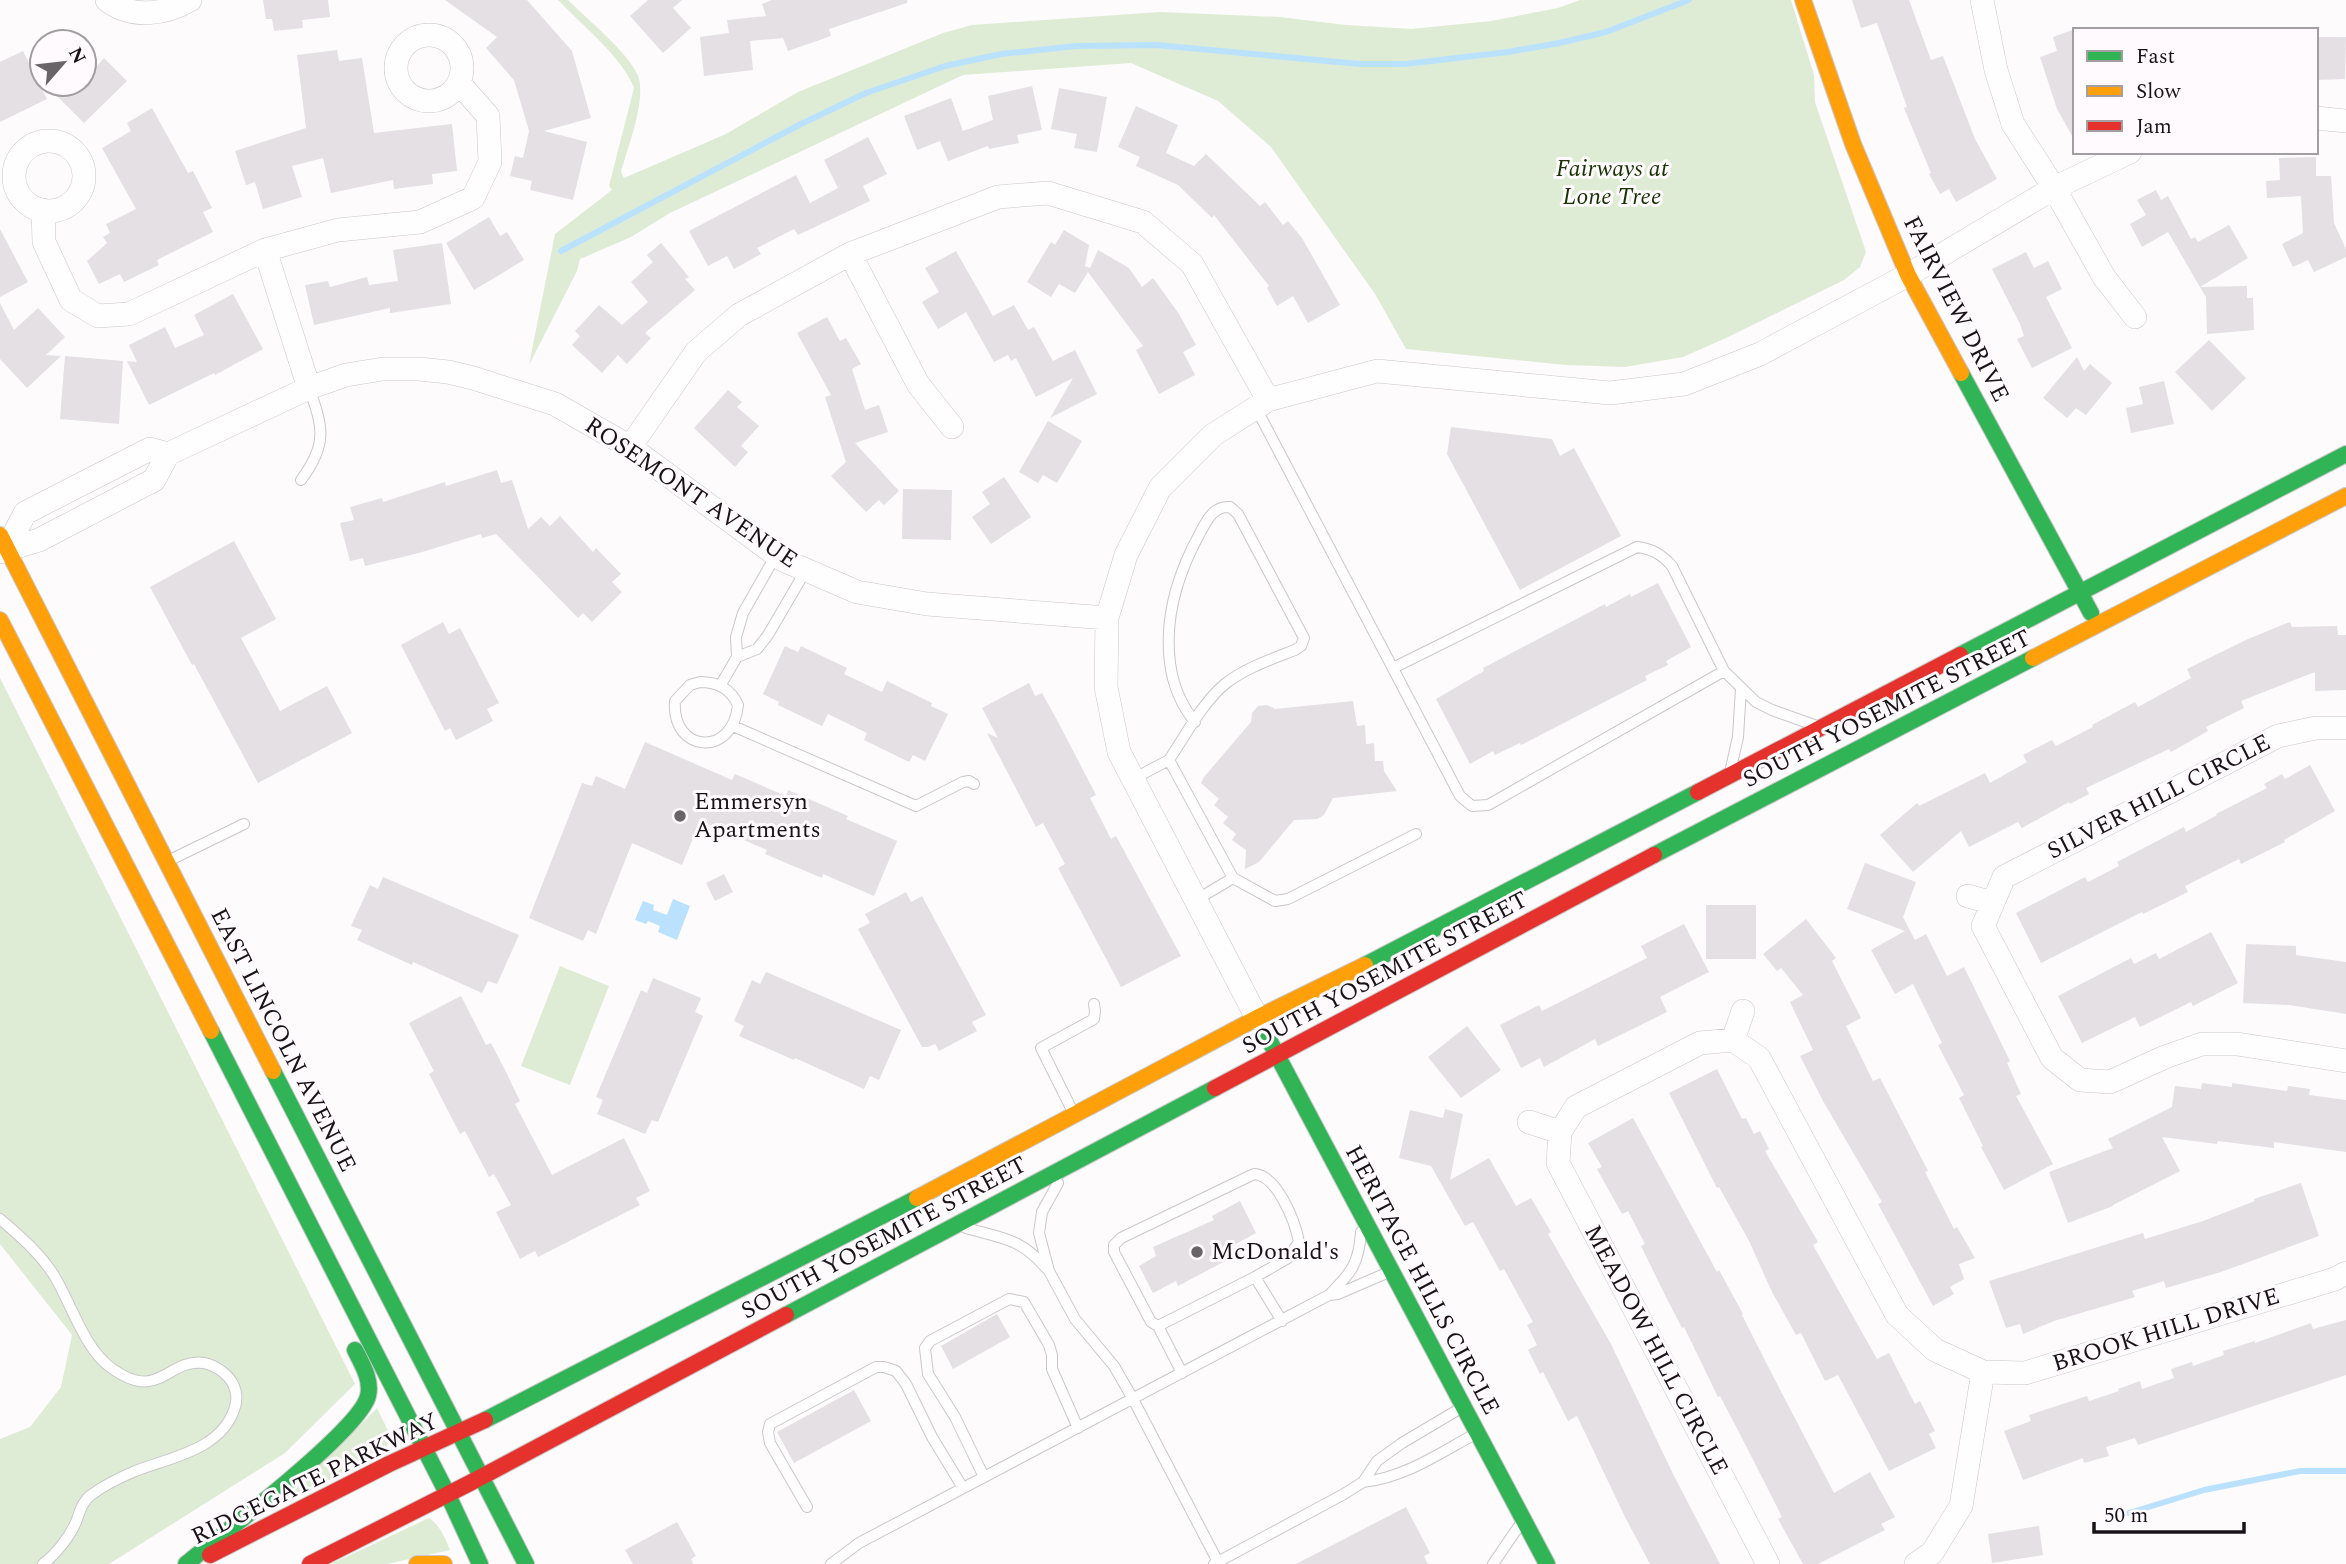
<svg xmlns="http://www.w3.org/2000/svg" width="2346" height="1564" viewBox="0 0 2346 1564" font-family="Spectral,serif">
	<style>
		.green { fill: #deecd5 }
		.water { fill: #bae2fe }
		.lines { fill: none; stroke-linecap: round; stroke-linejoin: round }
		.stream { stroke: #bae2fe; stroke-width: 6 }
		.building { fill: #e4e0e3 }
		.lane-casing { stroke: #cac7c9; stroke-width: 12 }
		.street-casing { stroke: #cac7c9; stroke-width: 24 }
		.fast-casing { stroke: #cac7c9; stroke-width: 18 }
		.slow-casing { stroke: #cac7c9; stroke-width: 18 }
		.jam-casing { stroke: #cac7c9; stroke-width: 18 }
		.lane { stroke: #fffeff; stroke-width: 10 }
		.street { stroke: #fffeff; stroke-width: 23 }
		.fast { stroke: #30b455; stroke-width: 16 }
		.slow { stroke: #ff9f0a; stroke-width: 16 }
		.jam { stroke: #e5322d; stroke-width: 16 }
		.poi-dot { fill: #696468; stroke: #fefafd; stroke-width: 2.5 }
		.labels { text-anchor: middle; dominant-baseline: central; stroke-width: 6; stroke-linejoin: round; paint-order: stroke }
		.park-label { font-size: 24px; font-style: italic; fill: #183203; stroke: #fefafd }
		.street-label { font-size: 24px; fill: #191318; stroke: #fefafd }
		.poi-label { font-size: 24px; fill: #191318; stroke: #fefafd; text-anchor: start }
	</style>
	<rect width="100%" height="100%" fill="#fdfbfc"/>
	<path class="green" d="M558,0H568C586,18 630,54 638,76C647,99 627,149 621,172L624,178L726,134L798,92L943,33L972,25L1160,12L1280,17L1346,25L1411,29L1491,21L1558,8L1580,0H1791L1814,75L1815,102L1866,252L1860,267L1844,280L1726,338L1683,357L1625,367L1565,365L1406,349L1375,294L1271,147L1218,101L1131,63L963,75L670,213L631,237L580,259L577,271L529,365L555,234L612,190L609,186L634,88C623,58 581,24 558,0Z
		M0,678L355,1384L285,1453L109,1564H0V1439L30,1427L61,1387L72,1335L0,1244Z
		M560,966L609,986L570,1085L521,1066Z
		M377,1408L391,1437L385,1451L280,1505Z
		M429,1518C440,1525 445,1538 450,1550L387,1564H331Z"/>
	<path class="water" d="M673,899L690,906L677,940L658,932L660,926L648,921L646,924L635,920L643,901L654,905L653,910L667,915Z"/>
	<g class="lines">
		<path class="stream" d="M561,251L801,124L866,93L945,66L1001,54L1076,46L1156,45L1360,64H1405L1508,52L1559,43L1606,32L1689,0
			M2129,1513L2204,1490L2300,1471H2346"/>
	</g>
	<path class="building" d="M263,0H328L330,17L302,20L303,28L274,31L272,19H266Z
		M445,0H527L572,51L591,118L544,131L587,142L573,200L530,190L532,181L510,176L515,156L523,158L529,131L514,80L486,48L497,37Z
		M648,0H682L673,8L691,28L663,53L630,16Z
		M772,0H907V3L829,29L831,36L788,51L783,38L750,41L753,70L704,76L700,37L729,33L727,20L766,16L762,4Z
		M1852,0H1909L1931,60L1943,56L1975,139L1997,179L1956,202L1949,189L1940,194L1929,174L1931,173L1904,108L1907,107L1877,23L1861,28Z
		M2075,29V141L2057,109L2040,57L2057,51L2053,37Z
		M2316,37H2346L2345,79L2317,80Z
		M337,50L339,61L362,58L374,133L452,124L457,171L432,174L433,184L394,189L393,180L331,193L323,158L292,166L302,197L263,209L255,182L246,185L235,151L306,128L297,55Z
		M23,51L47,99L0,122V62Z
		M104,58L127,81L84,123L56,95L67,84H84V60L94,69Z
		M1032,86L1042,130L1017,135L1019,143L989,149L988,146L948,161L940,141L917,150L904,116L951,98L963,131L993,120L988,96Z
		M1059,88L1107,97L1097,152L1074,148L1077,134L1051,129Z
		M1136,106L1178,125L1166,153L1194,166L1206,154L1260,206L1265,202L1283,225L1288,221L1302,238L1340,305L1308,323L1293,296L1277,306L1267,288L1269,286L1214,215L1212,218L1178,185L1136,166L1140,157L1118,147Z
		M152,108L188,173L193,171L212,208L203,212L213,232L157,260L159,265L124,282L120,274L99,284L87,261L107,243L103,237L110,233L106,224L136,209L102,148L131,131L127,123Z
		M868,137L887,174L863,186L870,201L798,235L794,229L757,248L761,254L734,269L727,256L708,266L689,231L796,175L810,203L838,188L824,160Z
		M2316,157V176H2331L2334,223L2346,249V257L2314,272L2308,260L2293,267L2282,244L2303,233L2301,196L2267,198L2266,181L2280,180L2279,158Z
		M2156,190L2161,200L2168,196L2191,239L2195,237L2198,242L2229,225L2248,258L2200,287L2168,232L2142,247L2130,224L2146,215L2137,200Z
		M489,217L500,236L507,232L524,260L474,290L446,243Z
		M0,229L28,282L0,297Z
		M1064,230L1089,245L1085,266L1090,268L1098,250L1129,268L1142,287L1153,278L1179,314L1196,345L1183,352L1195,375L1159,394L1136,350L1143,346L1088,272L1075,293L1059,284L1051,297L1027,282L1051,242L1055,245Z
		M442,243L451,304L390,313V308L314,325L305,285L328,281L330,287L367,277L369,285L398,281L393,250Z
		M661,243L689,277L685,279L695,290L645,333L651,338L627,364L618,355L602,373L572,345L580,336L575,331L599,305L622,325L648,302L631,282L653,262L647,255Z
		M956,251L993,316L1014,305L1028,330L1034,327L1053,361L1075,350L1097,394L1050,418L1073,378L1036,397L1016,358L1011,361L1008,355L994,362L966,312L938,329L922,302L939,292L925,268Z
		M2026,252L2034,268L2048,261L2062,289L2046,297L2072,348L2032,368L2017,339L2024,336L2020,324L1992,269Z
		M2247,286V298H2253L2254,330L2207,334L2206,297L2200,287Z
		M233,294L263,349L215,375L214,373L149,405L127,361L137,362L129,345L165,327L175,348L204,335L194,315Z
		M0,303L14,330L38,308L65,337L46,355L61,356L27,388L0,359Z
		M827,317L840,341L846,338L861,364L852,369L865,410L879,405L888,432L855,443L899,491L884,505L879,500L866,512L831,476L846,462L825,397L831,395L797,333Z
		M2209,340L2246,378L2212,411L2175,372Z
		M65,356L123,361L119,424L60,419Z
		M2077,357L2084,371L2090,364L2112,383L2086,415L2076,408L2067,418L2043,398Z
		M2164,381L2174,424L2131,433L2126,408L2143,404L2139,387Z
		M728,390L742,402L737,407L759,426L741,446L748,452L735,467L694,428Z
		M1048,421L1082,441L1057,483L1043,475L1038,483L1019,472Z
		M1451,427L1552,439L1560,456L1574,448L1621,536L1520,590L1447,454Z
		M497,470L501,483L512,480L528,529L541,517L550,526L560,516L593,552L596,548L621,574L612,582L622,592L592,622L583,613L578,618L496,534L482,538L481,534L419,553L365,566L363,558L350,561L340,523L354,520L350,507L382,498L383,502L445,482L446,486Z
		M1004,477L1031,517L991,544L972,517L990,504L982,492Z
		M903,489L952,490L951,540L902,539Z
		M234,541L276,619L241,638L280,711L327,686L352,733L258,783L194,664L192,665L150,587Z
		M1658,583L1691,647L1666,661L1668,665L1645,676L1647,680L1521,745L1520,743L1495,755L1493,751L1470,764L1436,699L1484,671L1483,668L1605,604L1606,607L1630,594L1631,597Z
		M443,622L449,634L460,628L499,703L487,709L493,721L456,740L450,728L445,731L401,645Z
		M2290,622L2292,627L2337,626L2338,635H2346V690L2315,691V672L2241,701L2244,708L2206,727L2208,731L2171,752L2169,749L2086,788L2089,794L2070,804L2069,802L2022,828L2018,822L1969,847L1961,831L1913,872L1880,835L1917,803L1919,806L1985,773L1990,783L2027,762L2023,755L2052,740L2056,746L2093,727L2092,725L2135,702L2138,707L2191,678L2187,669L2248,639Z
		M785,646L798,652L801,646L847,668L844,674L882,692L887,681L932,703L931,706L948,714L925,761L913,755L909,762L864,740L867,733L828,714L822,726L778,705L779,702L763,694Z
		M1029,683L1035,696L1042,693L1057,720L1096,795L1090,798L1111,839L1116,836L1181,956L1121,987L1058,868L1065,864L1043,823L1036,827L987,733L998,738L982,708Z
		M1353,701L1357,726L1365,725L1366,744L1374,743L1375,761H1383L1384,771L1397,791L1333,798L1324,815L1317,819L1294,820L1259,862L1245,869L1246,850L1232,840L1236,834L1223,823L1228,817L1214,805L1219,799L1201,783L1204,777L1251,722L1252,713L1258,706L1267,705L1275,709Z
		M645,742L732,780L735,774L786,796L788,790L848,816L846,819L897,841L874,896L823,874L822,878L765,854L767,850L700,821L682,865L632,843L596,934L588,930L583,941L529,918L582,783L592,786L596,776L625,789Z
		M2310,765L2335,811L2284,840L2285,842L2241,864L2239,859L2185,886L2188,892L2143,914L2142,912L2041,963L2016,913L2085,877L2088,882L2119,866L2117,862L2184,827L2186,832L2217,815L2216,814L2267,788L2264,784L2282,774L2285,779Z
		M1865,863L1916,882L1903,917L1915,940L1926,934L1947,976L1964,967L2010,1061L2007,1063L2021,1094L2016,1096L2053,1164L2004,1190L1981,1147L1983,1146L1959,1098L1964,1095L1938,1045L1942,1043L1913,984L1895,994L1871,950L1905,931L1847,909Z
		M724,874L733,892L715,901L706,883Z
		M383,877L519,935L497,984L488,981L482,993L413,962L412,965L357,940L362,930L351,926L370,885L378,889Z
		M906,892L911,902L922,896L986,1015L972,1022L977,1031L939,1051L935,1044L928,1047H922L858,929L870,923L865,914Z
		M1706,905H1756V959H1706Z
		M1806,919L1836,958L1832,961L1861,1018L1846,1026L1873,1081L1880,1078L1928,1171L1925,1172L1954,1229L1957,1227L1975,1258L1959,1264L1964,1279L1950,1287L1954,1294L1933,1306L1878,1204L1882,1202L1823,1101L1800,1056L1813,1050L1790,1002L1803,995L1781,968L1777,971L1763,954Z
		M1684,924L1709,972L1660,997L1667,1012L1598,1046L1595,1039L1544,1067L1540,1058L1521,1068L1500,1025L1539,1005L1542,1011L1647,958L1641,946Z
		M2211,932L2238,983L2193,1006L2191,1002L2140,1027L2135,1017L2082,1043L2058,996L2131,958L2134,964L2156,953L2159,959Z
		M2246,944L2296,946V955L2346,962V1014L2289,1005L2243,1003Z
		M766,972L901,1030L879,1080L870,1076L864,1089L795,1058L794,1060L739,1036L744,1026L734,1021L752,980L760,984Z
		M653,978L701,998L695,1012L703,1016L658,1122L652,1120L645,1134L597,1114L603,1100L596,1097L641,990L647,993Z
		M461,996L486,1045L491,1043L506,1072L520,1101L515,1104L552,1175L624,1138L650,1191L636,1198L640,1205L538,1257L535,1251L520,1259L496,1212L511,1205L494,1174L489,1177L465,1131L460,1134L429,1074L434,1071L409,1023Z
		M1467,1026L1501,1070L1461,1098L1428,1057Z
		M1717,1069L1742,1119L1746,1118L1754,1134L1760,1131L1769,1149L1765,1151L1818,1242L1813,1245L1877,1359L1889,1353L1915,1404L1920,1401L1935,1431L1929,1434L1936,1448L1889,1471L1838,1375L1825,1381L1801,1333L1796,1335L1772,1292L1749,1241L1719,1187L1717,1188L1669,1093Z
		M2202,1083L2232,1087V1083L2287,1091L2288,1086L2310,1089L2309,1095L2346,1100V1152L2274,1142V1148L2218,1141L2217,1144L2162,1137L2180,1171L2113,1205V1206L2068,1223L2049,1172L2113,1148L2108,1139L2172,1107L2175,1086L2201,1089Z
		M1445,1109L1463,1114L1450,1180L1489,1158L1516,1206L1531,1198L1551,1232L1548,1234L1611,1344L1673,1474L1720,1564H1650L1625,1517L1577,1416L1568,1421L1543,1372L1540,1374L1528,1350L1537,1345L1527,1325L1533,1322L1504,1269L1500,1271L1473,1222L1465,1226L1431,1166L1399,1158L1410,1110L1443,1118Z
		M1633,1118L1717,1272L1719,1270L1743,1314L1742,1315L1774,1378L1834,1493L1870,1472L1895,1517L1881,1524L1885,1530L1818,1564H1803L1778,1519L1782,1517L1744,1442L1720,1396L1718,1397L1684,1327L1682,1328L1667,1299L1641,1246L1645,1244L1628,1211L1622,1214L1597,1169L1602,1167L1588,1143Z
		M2301,1183L2319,1236L2221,1272L2166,1288L2164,1281L2132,1291L2135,1297L2054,1321L2023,1334L2020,1324L2006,1328L1989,1281L2143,1233L2145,1239L2203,1221L2255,1201L2254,1199Z
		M1240,1201L1256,1233L1225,1250L1229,1259L1178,1286L1176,1281L1153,1293L1139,1266L1156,1256L1153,1247L1214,1220L1212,1216Z
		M997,1314L1010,1337L953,1369L941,1346Z
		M2346,1320V1375L2138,1445L2135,1438L2106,1447L2109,1456L2084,1463L2083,1458L2023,1480L2004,1431L2031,1421L2029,1415L2087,1396L2089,1401L2119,1391L2118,1389L2140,1381L2142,1389L2174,1378L2171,1369L2192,1362L2193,1366L2224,1355L2223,1351L2255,1341V1343L2311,1323L2313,1329Z
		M854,1390L871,1421L794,1463L777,1432Z
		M1406,1507L1430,1553L1424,1556L1428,1564H1296Z
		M677,1522L696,1556L691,1559L693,1564H633L625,1550Z
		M2039,1526L2043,1555L1992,1563L1988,1534Z"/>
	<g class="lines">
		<defs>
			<path id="lane" d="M1256,408L1460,796L1472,806L1488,805L1724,671L1756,702L1772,710L1814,725
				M301,480C328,444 323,427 309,388
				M737,657L757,649L768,635L806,570
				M1393,668L1637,547C1653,549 1661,554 1672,566L1724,671
				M700,682C717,682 731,689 738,705C733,758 671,753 675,701L690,685Z
				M720,686L737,657L736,637L743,613L776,555
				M733,726L916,806L963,782L969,781L974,784
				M1169,760C1185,736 1203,702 1225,684C1245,668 1272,659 1295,650L1301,646L1304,638L1238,514L1230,507C1213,506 1207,520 1200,533C1178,573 1164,617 1170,663C1173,686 1181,705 1195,722
				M1731,768L1738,737L1741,688
				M1133,779L1169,760L1233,878L1196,900
				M172,859L244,824
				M1233,878L1275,901L1288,899L1416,834
				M1073,1112L1041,1048L1094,1019L1095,1011L1094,1004
				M1058,1183L1042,1212L1039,1233L1049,1271L1075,1319L1114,1366L1133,1399L1218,1562
				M0,1219C20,1236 41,1254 55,1277C71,1304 85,1349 110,1367C160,1404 166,1358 204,1363C215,1365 228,1374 233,1384C237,1392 237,1402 234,1410C220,1451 167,1458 133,1472C119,1478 103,1486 91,1495C81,1503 80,1512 76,1522C69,1538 56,1554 43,1564
				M966,1228C1001,1238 1021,1238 1046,1268
				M1329,1295C1351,1273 1359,1264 1361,1232
				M1158,1326L1151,1322L1114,1252V1245L1121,1238L1254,1174C1277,1175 1295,1221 1299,1242L1288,1258L1255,1277
				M1182,1373L1158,1326L1255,1277L1282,1321
				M984,1477L955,1417L928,1374L925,1348L930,1341L1009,1299L1024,1302L1049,1345L1052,1355V1369L1078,1428
				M1363,1482C1404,1478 1440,1453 1475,1434
				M807,1507L770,1443L768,1432L770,1424L876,1367H884L896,1371L906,1384L932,1437L963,1488
				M831,1564L859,1543L1329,1295L1338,1294L1389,1272
				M1214,1564L1344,1494L1363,1482L1377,1461L1402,1443L1461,1408
				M1493,1564L1521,1523"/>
			<path id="street" d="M107,0C131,19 165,15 190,0
				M1982,0L1996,70L2013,124L2054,188L2104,277L2135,317
				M396 68a33 33 0 1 1 66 0a33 33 0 1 1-66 0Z
				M2316,118L2346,121
				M14 176a35 35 0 1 1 70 0a35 35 0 1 1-70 0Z
				M43,210L44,242L71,300L98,316L129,314L265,250L338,230L420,222L473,198L490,162L488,116L459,83
				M265,250L309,388
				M850,254L918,384L952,427
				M630,447L696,352L739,315L850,254L998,197L1048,193L1143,222L1192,264L1268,400
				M7,548L25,513L150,449L168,454
				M0,552L39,540L154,480L168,454L309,388L346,375L383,369H419L448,372L473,378L555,404L630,447L783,560L857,592L927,604L1107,618
				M2346,728H2316L2278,736L2004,877L1983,926L2052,1058L2080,1080L2110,1082L2165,1057L2202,1044H2237L2346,1061
				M1968,896L1993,903
				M1257,1018L1119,752L1106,687L1107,618L1126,555L1160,488L1213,435L1268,400L1377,371L1610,393L1684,384L1760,354L1908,275L2054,188L2130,152
				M1733,1040L1743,1011
				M1529,1122L1560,1132
				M1768,1564L1558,1163L1560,1132L1576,1107L1700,1043L1733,1040L1759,1058L1897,1315L1935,1350L1983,1372L2025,1373L2335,1279L2346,1273
				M1916,1564L1932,1553L1961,1506L1983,1372"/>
			<path id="fast" d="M1961,373L2091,613
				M1960,655L2346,454
				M1654,855L2033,658
				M1365,965L1698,792
				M211,1031L448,1495L480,1564
				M1268,1038L1547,1564
				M273,1071L526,1564
				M786,1315L1215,1088
				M485,1420L917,1198
				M186,1564C220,1536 360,1430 368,1396C372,1380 362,1364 355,1350"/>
			<path id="slow" d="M1803,0L1853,144L1908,275L1961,373
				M0,535L273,1071
				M0,620L211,1031
				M2033,658L2346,496
				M917,1198L1257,1018L1365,965
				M417,1564H444"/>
			<path id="jam" d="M1698,792L1960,655
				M1215,1088L1654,855
				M210,1555L389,1464L485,1420
				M310,1564L470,1483L786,1315"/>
		</defs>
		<use href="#lane" class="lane-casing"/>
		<use href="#street" class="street-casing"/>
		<use href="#fast" class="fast-casing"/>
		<use href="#slow" class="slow-casing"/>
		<use href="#jam" class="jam-casing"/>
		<use href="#lane" class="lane"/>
		<use href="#street" class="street"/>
		<use href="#fast" class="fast"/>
		<use href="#slow" class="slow"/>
		<use href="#jam" class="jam"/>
	</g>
	<g class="poi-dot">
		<circle cx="680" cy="816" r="7"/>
		<circle cx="1197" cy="1252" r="7"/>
	</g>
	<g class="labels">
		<g class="park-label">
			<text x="1612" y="169">Fairways at<tspan x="1612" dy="28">Lone Tree</tspan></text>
		</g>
		<g class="street-label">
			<text transform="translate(1956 309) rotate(63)">FAIRVIEW DRIVE</text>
			<text transform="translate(691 493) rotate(34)">ROSEMONT AVENUE</text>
			<text transform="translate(1887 709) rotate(-27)">SOUTH YOSEMITE STREET</text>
			<text transform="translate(2159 797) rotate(-27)">SILVER HILL CIRCLE</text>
			<text transform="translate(1385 973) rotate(-28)">SOUTH YOSEMITE STREET</text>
			<text transform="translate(283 1040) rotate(63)">EAST LINCOLN AVENUE</text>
			<text transform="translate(884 1238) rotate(-28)">SOUTH YOSEMITE STREET</text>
			<text transform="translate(1422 1280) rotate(62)">HERITAGE HILLS CIRCLE</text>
			<text transform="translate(2166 1330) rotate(-17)">BROOK HILL DRIVE</text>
			<text transform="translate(1656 1350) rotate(62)">MEADOW HILL CIRCLE</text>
			<text transform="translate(315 1479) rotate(-26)">RIDGEGATE PARKWAY</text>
		</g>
		<g class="poi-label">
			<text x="694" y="802">Emmersyn<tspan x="694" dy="28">Apartments</tspan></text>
			<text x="1211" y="1252">McDonald's</text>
		</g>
	</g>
	<rect x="2073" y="28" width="245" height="126" fill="#fefafd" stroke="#a29ea1" stroke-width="2"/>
	<rect x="2087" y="51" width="35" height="10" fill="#30b455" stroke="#a29ea1" stroke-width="2"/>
	<text x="2136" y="63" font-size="21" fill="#191318">Fast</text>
	<rect x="2087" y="86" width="35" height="10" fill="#ff9f0a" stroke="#a29ea1" stroke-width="2"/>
	<text x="2136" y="98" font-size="21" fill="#191318">Slow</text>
	<rect x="2087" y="121" width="35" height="10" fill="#e5322d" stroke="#a29ea1" stroke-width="2"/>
	<text x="2136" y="133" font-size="21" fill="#191318">Jam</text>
	<g transform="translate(63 63) rotate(62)"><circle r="33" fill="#fefafd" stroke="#a29ea1" stroke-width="2"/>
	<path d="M0-5L12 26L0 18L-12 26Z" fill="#696468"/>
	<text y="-10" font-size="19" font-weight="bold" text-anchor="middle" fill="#191318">N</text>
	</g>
	<path d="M2094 1522v10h150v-10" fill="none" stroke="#191318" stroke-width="3.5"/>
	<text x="2104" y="1522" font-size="21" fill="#191318" stroke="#fefafd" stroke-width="5" paint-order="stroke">50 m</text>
</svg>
